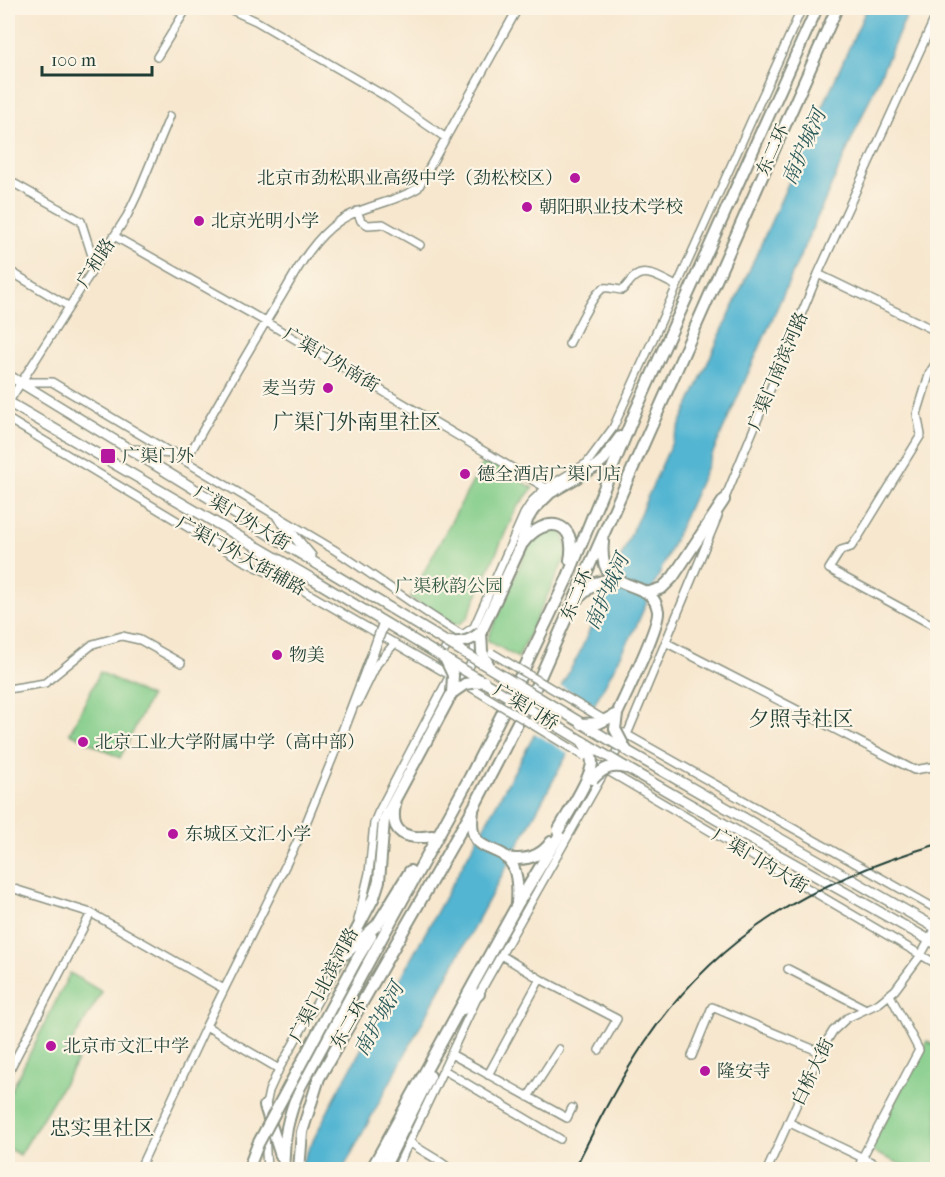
<svg xmlns="http://www.w3.org/2000/svg" width="945" height="1177" viewBox="0 0 945 1177" font-family="'IM FELL French Canon','Noto Serif SC',serif">
	<style>
		.green { fill: #82cc89; stroke: #50845e; stroke-width: 1.5 }
		.water { fill: #53b5d2; stroke: #397983; stroke-width: 1.5 }
		.pier { fill: #f7e7cf }
		.lines { fill: none; stroke-linecap: round; stroke-linejoin: round }
		.minor-casing { stroke: #8b9282; stroke-width: 10 }
		.major-casing { stroke: #8b9282; stroke-width: 12 }
		.highway-casing { stroke: #8b9282; stroke-width: 14 }
		.minor { stroke: #fff; stroke-width: 7 }
		.major { stroke: #fff; stroke-width: 9 }
		.highway { stroke: #fff; stroke-width: 10 }
		.rail { stroke: #1f3d34; stroke-width: 2 }
		.minor-bridge-casing { stroke: #8b9282; stroke-width: 10; stroke-linecap: butt }
		.major-bridge-casing { stroke: #8b9282; stroke-width: 12; stroke-linecap: butt }
		.highway-bridge-casing { stroke: #8b9282; stroke-width: 14; stroke-linecap: butt }
		.minor-bridge { stroke: #fff; stroke-width: 7 }
		.major-bridge { stroke: #fff; stroke-width: 9 }
		.highway-bridge { stroke: #fff; stroke-width: 10 }
		.poi-dot { fill: #b5179e; stroke: #fcf5e5; stroke-width: 2 }
		.labels { text-anchor: middle; dominant-baseline: central; stroke-width: 4.5; stroke-linejoin: round; paint-order: stroke }
		.street-label { font-size: 18px; fill: #1f3d34; stroke: #fcf5e5 }
		.poi-label { font-size: 18px; fill: #1f3d34; stroke: #fcf5e5; text-anchor: start }
		.park-label { font-size: 18px; fill: #335a45; stroke: #fcf5e5 }
		.water-label { font-size: 20px; font-style: italic; fill: #2c5b5c; stroke: #fcf5e5 }
		.quarter-label { font-size: 21px; fill: #1f3d34; stroke: #fcf5e5 }
	</style>
	<rect width="100%" height="100%" fill="#fcf5e5"/>
	<filter id="ink" filterUnits="userSpaceOnUse"><feTurbulence type="fractalNoise" baseFrequency=".0167" numOctaves="2"/><feDisplacementMap in="SourceGraphic" scale="12" xChannelSelector="R" yChannelSelector="G"/><feConvolveMatrix kernelMatrix="1 2 1 2 8 2 1 2 1" color-interpolation-filters="sRGB"/></filter>
	<filter id="wash" filterUnits="userSpaceOnUse"><feTurbulence type="fractalNoise" baseFrequency=".008" numOctaves="4" result="noise"/><feDisplacementMap in="SourceGraphic" scale="24" xChannelSelector="R" yChannelSelector="G"/><feGaussianBlur stdDeviation="1.35" result="paint"/><feColorMatrix in="noise" values="0 0 0 0 0 0 0 0 0 0 0 0 0 0 0 0 0 1.4 0 .05"/><feComposite in="paint" operator="in"/></filter>
	<g filter="url(#wash)">
		<rect width="100%" height="100%" fill="#f7e7cf"/>
		<path class="green" d="M485,459L533,488L516,509L467,618L458,625L452,623L410,598Z
			M545,528L556,529L564,535L567,554L518,658L487,640L532,538Z
			M100,672L150,697L120,758L70,733Z
			M70,973L102,992L65,1054L77,1061L20,1155L8,1148V1097Z
			M927,1041L937,1047V1169L909,1168L869,1150Z"/>
		<path class="water" d="M867,8H910L634,631L343,1169L298,1170L336,1095L580,652L634,527Z"/>
		<path class="pier" d="M559,685L597,707L571,755L533,732Z"/>
	</g>
	<g filter="url(#ink)">
		<g class="lines">
			<defs>
				<path id="minor" d="M227,8L256,21L385,96L446,138
					M157,57L187,8
					M8,180L81,221L95,265
					M357,211L361,221L368,225L383,224L420,245
					M114,236L266,322L546,488
					M8,270L68,306
					M818,274L938,332
					M569,344C575,333 593,292 604,288C609,287 617,290 622,290C628,286 630,279 636,276C647,268 666,281 676,286
					M938,360L930,372L917,414L921,435L859,536L851,547L841,550L829,569L938,628
					M20,382H52L333,549C377,577 419,610 464,636
					M8,403L127,216L138,193L170,116
					M8,419L242,560L292,584L477,691
					M186,460C216,407 246,354 278,302C295,274 311,241 338,222C362,205 393,204 418,188L518,8
					M723,503L818,274L938,11
					M667,643L914,770L938,766
					M442,660V654L448,645L474,627L524,514L533,500L546,488L587,463L613,428L802,8
					M455,678C470,671 476,659 474,642
					M8,689L45,683L93,644L122,636L140,640L181,663
					M358,703L377,664L395,643
					M624,733L938,910
					M591,761L938,965
					M611,761L629,730L718,516
					M8,887L91,913L224,989
					M358,920L369,873L374,823L378,813L450,675
					M501,955L540,979L617,1019L599,1050
					M788,969L866,1009
					M206,1026L304,828L342,735
					M451,1054L567,1118L572,1108
					M692,1056L712,1007L820,1052
					M444,1070L560,1139
					M8,1073L91,913
					M488,1075L540,979
					M528,1097L559,1049
					M265,1110L269,1091L279,1069L345,953
					M788,1122L888,1170
					M265,1133L267,1170
					M410,1142C423,1153 438,1158 451,1170
					M139,1170L206,1026L279,1069
					M396,1170L479,994L605,771
					M767,1170L820,1052L833,1031L847,1018L879,1003L895,990L921,955L938,924
					M858,1170L862,1158L919,1050L890,995"/>
				<path id="major" d="M8,375L322,567
					M8,402L314,580
					M133,450L173,453
					M278,517L311,556
					M340,739L374,650
					M744,818L938,929
					M738,832L938,945"/>
				<path id="highway" d="M801,8H802
					M603,542C597,600 652,573 658,611C660,626 625,696 617,714
					M523,543C545,514 578,520 570,560
					M647,593L662,588L673,577L724,500
					M577,599L595,583L614,578
					M481,632L521,546L527,520L533,510L550,493L595,467L604,459L620,437
					M395,805C389,834 407,840 432,836
					M473,811C466,859 500,840 513,866C518,877 518,890 517,903
					M506,858C524,861 540,858 551,842
					M353,937L374,897L379,881L384,820L452,693
					M345,954L377,925L410,871
					M357,959L371,936
					M463,1009L479,994
					M265,1106L281,1156
					M284,1170C282,1140 289,1114 300,1087L470,777L511,696L567,579L636,410L817,8
					M299,1170L302,1132L319,1078L474,807L533,693L837,8
					M371,1170L517,905L565,826
					M383,1170L430,1076"/>
			</defs>
			<use href="#minor" class="minor-casing"/>
			<use href="#major" class="major-casing"/>
			<use href="#highway" class="highway-casing"/>
			<use href="#minor" class="minor"/>
			<use href="#major" class="major"/>
			<use href="#highway" class="highway"/>
			<path class="rail" d="M574,1170C596,1126 618,1082 645,1042C719,933 814,881 938,844"/>
			<defs>
				<path id="minor-bridge" d="M492,653L603,719
					M477,691L584,756"/>
				<path id="major-bridge" d="M322,567L631,753L744,818
					M314,580L627,768L738,832
					M374,650L384,622"/>
				<path id="highway-bridge" d="M481,632L482,652L489,666
					M449,642C462,643 471,641 481,632
					M445,658L453,675L452,693
					M452,693L465,684L484,681
					M617,714L615,729L626,750
					M582,724L599,723L617,714
					M593,779C604,767 612,765 627,768
					M558,831C566,816 591,779 592,763C592,755 588,749 583,742
					M248,1170L258,1144L357,959"/>
			</defs>
			<use href="#minor-bridge" class="minor-bridge-casing"/>
			<use href="#major-bridge" class="major-bridge-casing"/>
			<use href="#highway-bridge" class="highway-bridge-casing"/>
			<use href="#minor-bridge" class="minor-bridge"/>
			<use href="#major-bridge" class="major-bridge"/>
			<use href="#highway-bridge" class="highway-bridge"/>
		</g>
	</g>
	<g class="poi-dot">
		<circle cx="575" cy="178" r="6"/>
		<circle cx="527" cy="207" r="6"/>
		<circle cx="199" cy="221" r="6"/>
		<circle cx="328" cy="388" r="6"/>
		<rect x="100" y="448" width="16" height="16" rx="3"/>
		<circle cx="465" cy="474" r="6"/>
		<circle cx="277" cy="655" r="6"/>
		<circle cx="83" cy="742" r="6"/>
		<circle cx="173" cy="834" r="6"/>
		<circle cx="51" cy="1046" r="6"/>
		<circle cx="705" cy="1071" r="6"/>
	</g>
	<g class="labels">
		<g class="street-label">
			<text transform="translate(773 150) rotate(-66)">东二环</text>
			<text transform="translate(96 263) rotate(-57)">广和路</text>
			<text transform="translate(331 360) rotate(31)">广渠门外南街</text>
			<text transform="translate(778 371) rotate(-67)">广渠门南滨河路</text>
			<text transform="translate(242 518) rotate(31)">广渠门外大街</text>
			<text transform="translate(241 556) rotate(29)">广渠门外大街辅路</text>
			<text transform="translate(577 595) rotate(-67)">东二环</text>
			<text transform="translate(526 707) rotate(31)">广渠门桥</text>
			<text transform="translate(760 861) rotate(31)">广渠门内大街</text>
			<text transform="translate(324 985) rotate(-62)">广渠门北滨河路</text>
			<text transform="translate(349 1024) rotate(-60)">东二环</text>
			<text transform="translate(813 1072) rotate(-64)">白桥大街</text>
		</g>
		<g class="poi-label">
			<text x="563" y="178" text-anchor="end">北京市劲松职业高级中学（劲松校区）</text>
			<text x="539" y="207">朝阳职业技术学校</text>
			<text x="211" y="221">北京光明小学</text>
			<text x="316" y="388" text-anchor="end">麦当劳</text>
			<text x="122" y="456">广渠门外</text>
			<text x="477" y="474">德全酒店广渠门店</text>
			<text x="289" y="655">物美</text>
			<text x="95" y="742">北京工业大学附属中学（高中部）</text>
			<text x="185" y="834">东城区文汇小学</text>
			<text x="63" y="1046">北京市文汇中学</text>
			<text x="717" y="1071">隆安寺</text>
		</g>
		<g class="park-label">
			<text x="449" y="586">广渠秋韵公园</text>
		</g>
		<g class="water-label">
			<text transform="translate(804 147) rotate(-66)">南护城河</text>
			<text transform="translate(607 592) rotate(-66)">南护城河</text>
			<text transform="translate(379 1019) rotate(-61)">南护城河</text>
		</g>
		<g class="quarter-label">
			<text x="357" y="422">广渠门外南里社区</text>
			<text x="801" y="719">夕照寺社区</text>
			<text x="102" y="1128">忠实里社区</text>
		</g>
	</g>
	<rect width="945" height="1177" fill="none" stroke="#fcf5e5" stroke-width="30"/>
	<path d="M42 66v9h110v-9" fill="none" stroke="#1f3d34" stroke-width="3"/>
	<text x="51" y="66" font-size="18" fill="#1f3d34" stroke="#fcf5e5" stroke-width="4.5" paint-order="stroke">100 m</text>
</svg>
